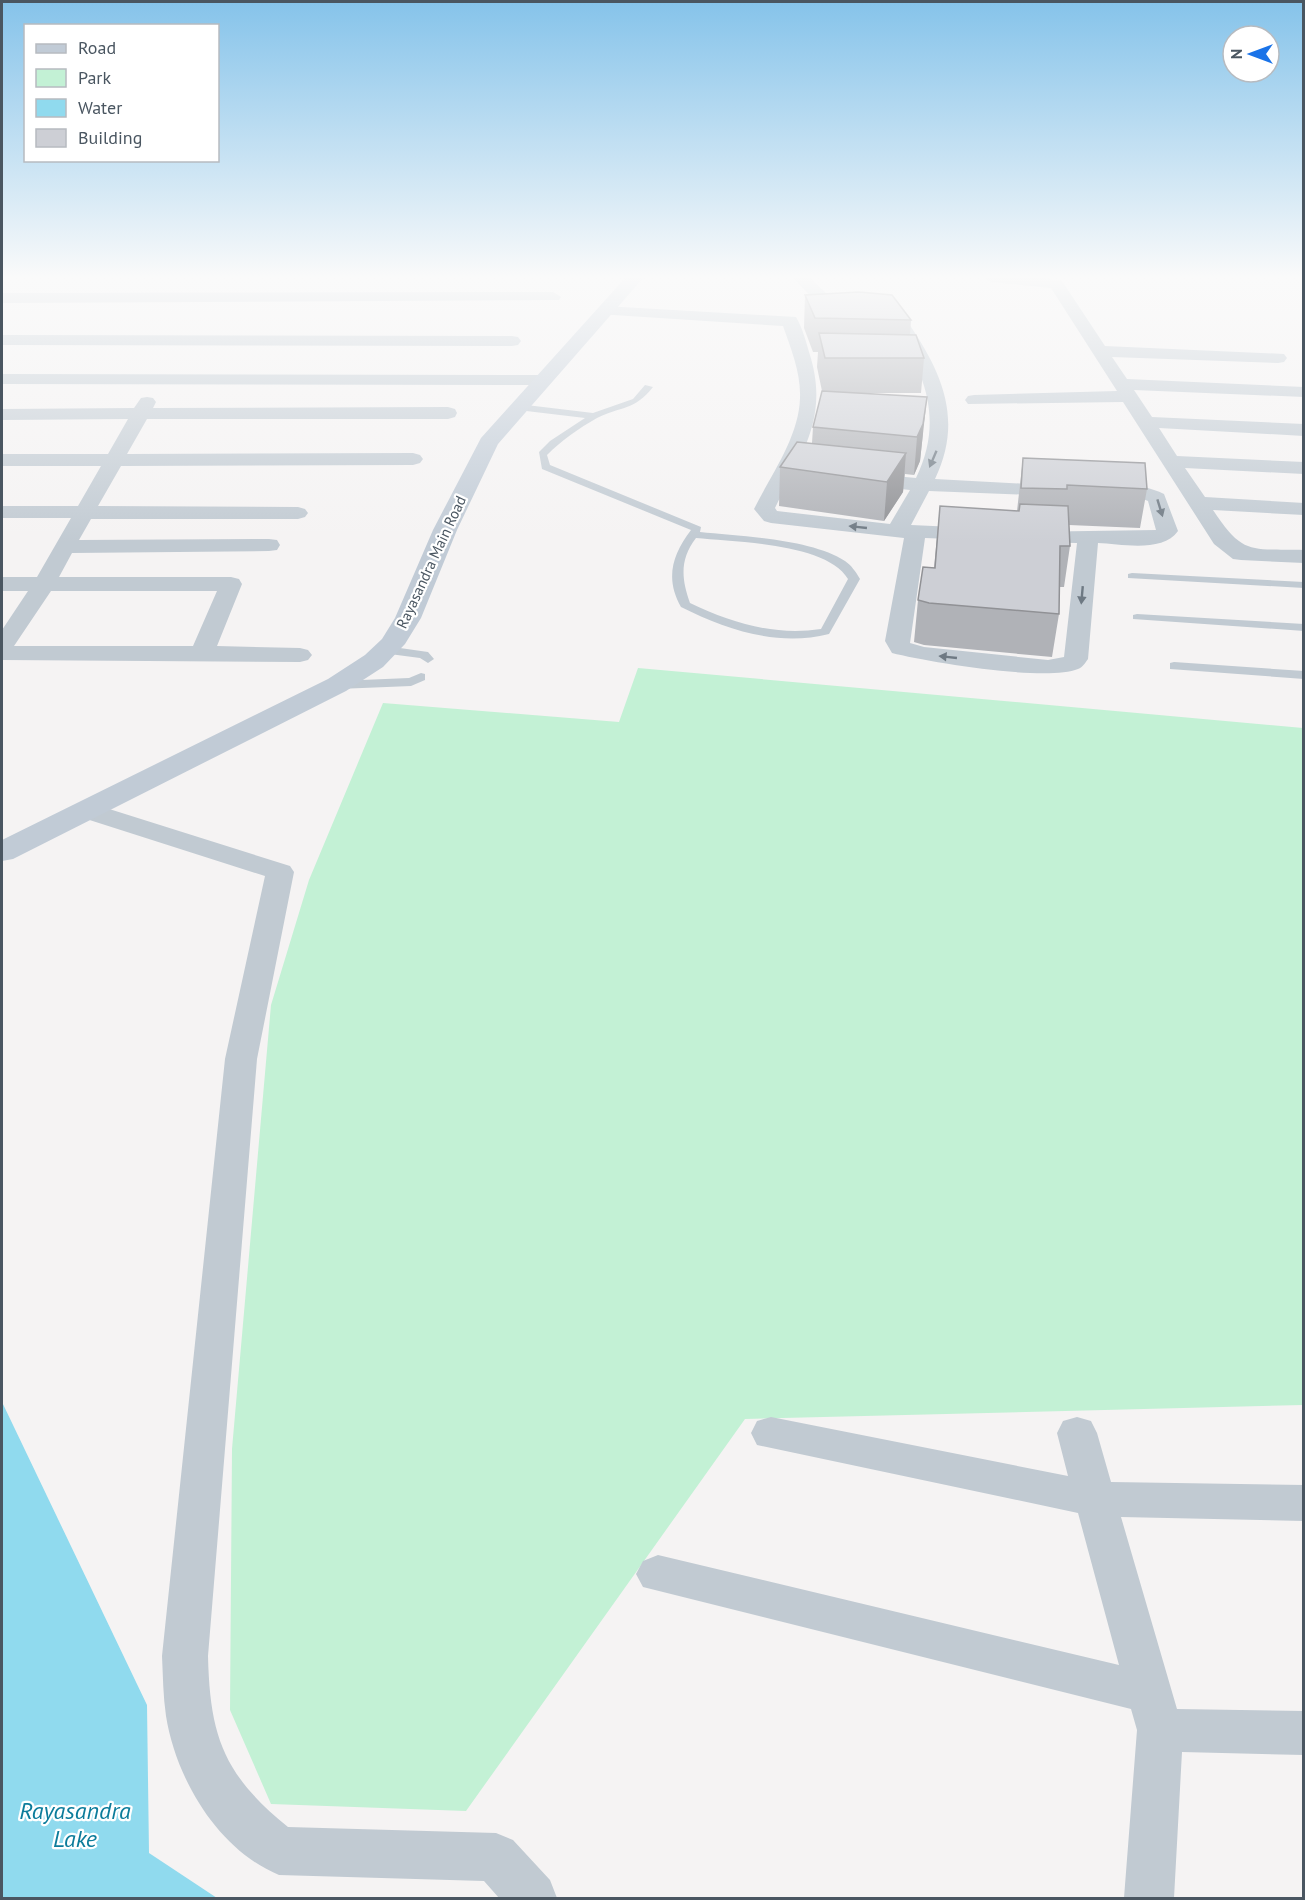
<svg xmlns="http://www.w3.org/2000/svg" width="1305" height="1900" viewBox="0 0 1305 1900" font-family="'PT Sans',sans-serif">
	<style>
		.green { fill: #c3f1d5 }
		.water { fill: #90daee }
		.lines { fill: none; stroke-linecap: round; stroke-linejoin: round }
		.lane { fill: #c1cad2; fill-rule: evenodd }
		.street { fill: #c1cad2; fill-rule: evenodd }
		.secondary { fill: #c1cbd6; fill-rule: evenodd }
		.wall { fill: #b0b2b7 }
		.shaded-wall { fill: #909195 }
		.building { fill: #cdcfd5; stroke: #909195; stroke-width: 1.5 }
		.oneway { fill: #6e7983 }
		.labels { text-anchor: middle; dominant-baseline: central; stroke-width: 4.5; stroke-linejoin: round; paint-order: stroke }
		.far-street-label { font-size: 15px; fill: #4a5661; stroke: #fff }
		.near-water-label { font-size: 24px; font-style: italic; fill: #0c7c9b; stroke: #fff }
	</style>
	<rect width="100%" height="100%" fill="#f5f3f3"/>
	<path class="green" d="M638,668L1303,728V1405L745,1419L466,1811L271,1804L230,1710L232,1449L271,1005L309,880L383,703L619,722Z"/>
	<path class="water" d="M2,1402L147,1705L149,1853L217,1898H2Z"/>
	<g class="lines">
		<path class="lane" d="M645,385L653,387C634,411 621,406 597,418C579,428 561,441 547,455L550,465L701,527L700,532C740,536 812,539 845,561C851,565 856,572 860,579L829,634C778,647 727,630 681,607C665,579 672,555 691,530L542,469L539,452L550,441L585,418L518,410L513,407L518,404L593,413L633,399ZM696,538C735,542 827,543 848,579L821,629C774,636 732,623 690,603C681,578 680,559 696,538Z
			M1132,573L1304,582V588L1128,578V574Z
			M1137,614L1304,624V631L1133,619V615Z
			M386,646L428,652L434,659L428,663L420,658L382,653V647Z
			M1174,662L1304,671V679L1170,669V663Z
			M421,673L425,674V680L411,686L338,689L332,685L338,681L409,678Z"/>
		<path class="street" d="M792,277H809L847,313L849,317L847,321H835Z
			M983,277H1039L1062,281L1105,346L1284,354L1287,358L1284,362L1278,363L1112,357L1127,379L1304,387V397L1134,390L1152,417L1304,424V436L1159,428L1177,456L1304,462V474L1185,468L1205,497L1304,503V515L1213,510C1244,557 1251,548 1304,550V563L1241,560L1233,559L1214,544L1123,402L968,404L965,400L968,396L974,395L1117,391L1051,288L991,282Z
			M553,292L561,297L559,300L2,303V293Z
			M604,306L796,317C802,327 806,341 809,352C830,416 802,453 775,508L777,511L890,524L910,490L863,485L856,483L853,479L856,475L863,473L916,478C943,423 927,376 895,328L903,323L909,324C943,374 963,421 935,479L1065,486L1068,490L1065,494L1058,496L929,491L911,525L977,528L984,530L988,534L984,538L977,540L925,538L910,643L924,647L1048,660L1064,657L1077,543L1028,542L1021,540L1017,536L1021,532L1156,530L1148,501L1143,499L1099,495L1096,491L1099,487C1118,482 1146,485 1164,494L1178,531C1163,553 1121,544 1098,543L1088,659C1085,663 1083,667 1078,669C1046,682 928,662 892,653L885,641L904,538L771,523L764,521L754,509C771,475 799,437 800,398C801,373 791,349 783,326L598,314L596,311Z
			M2,335L512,336L518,337L521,341L518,345L512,346L2,345Z
			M2,374L543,375L549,376L552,380L549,384L543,385L2,384Z
			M147,397L153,398L156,402L153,408L448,407L455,409L457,413L455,417L448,419H147L127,454L413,453L420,455L423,459L420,463L413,465L121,466L98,506L298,507L305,509L308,513L305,517L298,519H91L79,540L269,539L277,540L280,545L277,550L269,551L72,553L59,577H231L239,579L242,584L217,646L300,648L308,650L312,655L308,660L300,662L2,660V630L28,591H2V577H37L71,518H2V506H78L101,466H2V454H108L128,419L2,420V409L134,408L141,398ZM51,591H217L193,646H14Z
			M87,802L290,866L294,872L257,1059L208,1656C210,1737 224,1775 288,1827L496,1833L513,1840L550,1880L557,1898H499L484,1881L279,1875C218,1850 176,1779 166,1716C163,1696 163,1676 162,1656L225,1059L265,876L77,816L73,810L77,804Z
			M771,1417L1068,1476L1057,1433L1063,1421L1077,1417L1091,1421L1097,1433L1111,1482L1304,1485V1521L1121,1517L1177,1709L1304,1711V1755L1182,1752L1174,1898H1124L1137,1730L1131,1709L643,1587L636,1574L643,1561L658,1555L1119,1665L1078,1513L757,1445L751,1433L757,1421Z"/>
		<path class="secondary" d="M626,277H644L498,444L457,530L421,618L405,644L383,667L346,691L13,859L2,861V840L328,679L365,655L382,639L395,618L433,530L481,438Z"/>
	</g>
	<path class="wall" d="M805,295L911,320L910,335L924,358L921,393H866L923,433L920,461L914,475L905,474L903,492L884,521L779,506L780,467L812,443L813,427L822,391L817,367L818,352H813L804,328Z
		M1023,458L1147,489L1140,528L1069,525L1070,546L1064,587H1059V614L1052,657L924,645L914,642L918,600L934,568L940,506L1017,511Z"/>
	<path class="shaded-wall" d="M927,397L920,461L914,475L917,437Z
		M906,453L903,492L884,521L887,482Z"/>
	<path class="building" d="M859,292L892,295L911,320L815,318L805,295Z
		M819,333L916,335L924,358H825Z
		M822,391L927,397L923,424L917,437L813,427Z
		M797,442L906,453L887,482L780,467Z
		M1023,458L1145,463L1147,489L1067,485V489L1021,488Z
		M1020,504L1068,506L1070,546H1060L1059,614L929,603L918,600L923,567L935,568L940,506L1019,511Z"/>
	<defs><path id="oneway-solid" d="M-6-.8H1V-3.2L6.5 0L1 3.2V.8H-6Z" transform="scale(1.5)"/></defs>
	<g class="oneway">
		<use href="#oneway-solid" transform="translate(933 459) rotate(113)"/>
		<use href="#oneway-solid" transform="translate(1160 508) rotate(73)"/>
		<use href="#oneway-solid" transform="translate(858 527) rotate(-174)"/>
		<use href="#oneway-solid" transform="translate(1082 595) rotate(95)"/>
		<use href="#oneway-solid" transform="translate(948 657) rotate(-174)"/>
	</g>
	<linearGradient id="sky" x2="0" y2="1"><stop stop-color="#85c3ea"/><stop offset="0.51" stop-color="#fafafa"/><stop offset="1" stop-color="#fafafa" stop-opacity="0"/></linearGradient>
	<rect width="1305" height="543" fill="url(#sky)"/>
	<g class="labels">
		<g class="far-street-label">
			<text transform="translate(431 562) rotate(-65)">Rayasandra Main Road</text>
		</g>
		<g class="near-water-label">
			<text x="75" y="1810">Rayasandra<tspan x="75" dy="28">Lake</tspan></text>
		</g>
	</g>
	<rect width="1305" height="1900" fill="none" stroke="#4a5661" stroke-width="6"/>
	<rect x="24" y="24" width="195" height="138" fill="#ffffff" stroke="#b7bbc0" stroke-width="1.5"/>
	<rect x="36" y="44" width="30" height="9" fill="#c1cbd6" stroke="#b7bbc0" stroke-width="1.5"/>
	<text x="78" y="54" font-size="18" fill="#4a5661">Road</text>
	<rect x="36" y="69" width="30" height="18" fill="#c3f1d5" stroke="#b7bbc0" stroke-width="1.5"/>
	<text x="78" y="84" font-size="18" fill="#4a5661">Park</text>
	<rect x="36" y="99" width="30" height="18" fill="#90daee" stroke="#b7bbc0" stroke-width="1.5"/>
	<text x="78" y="114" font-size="18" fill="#4a5661">Water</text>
	<rect x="36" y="129" width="30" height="18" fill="#cdcfd5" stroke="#b7bbc0" stroke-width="1.5"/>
	<text x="78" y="144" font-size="18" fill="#4a5661">Building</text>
	<g transform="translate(1251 54) rotate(270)"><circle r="28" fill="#ffffff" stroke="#b7bbc0" stroke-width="1.5"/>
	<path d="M0-4.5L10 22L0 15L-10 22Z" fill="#1a73e8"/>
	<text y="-9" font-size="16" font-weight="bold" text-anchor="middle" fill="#4a5661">N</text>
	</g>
</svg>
